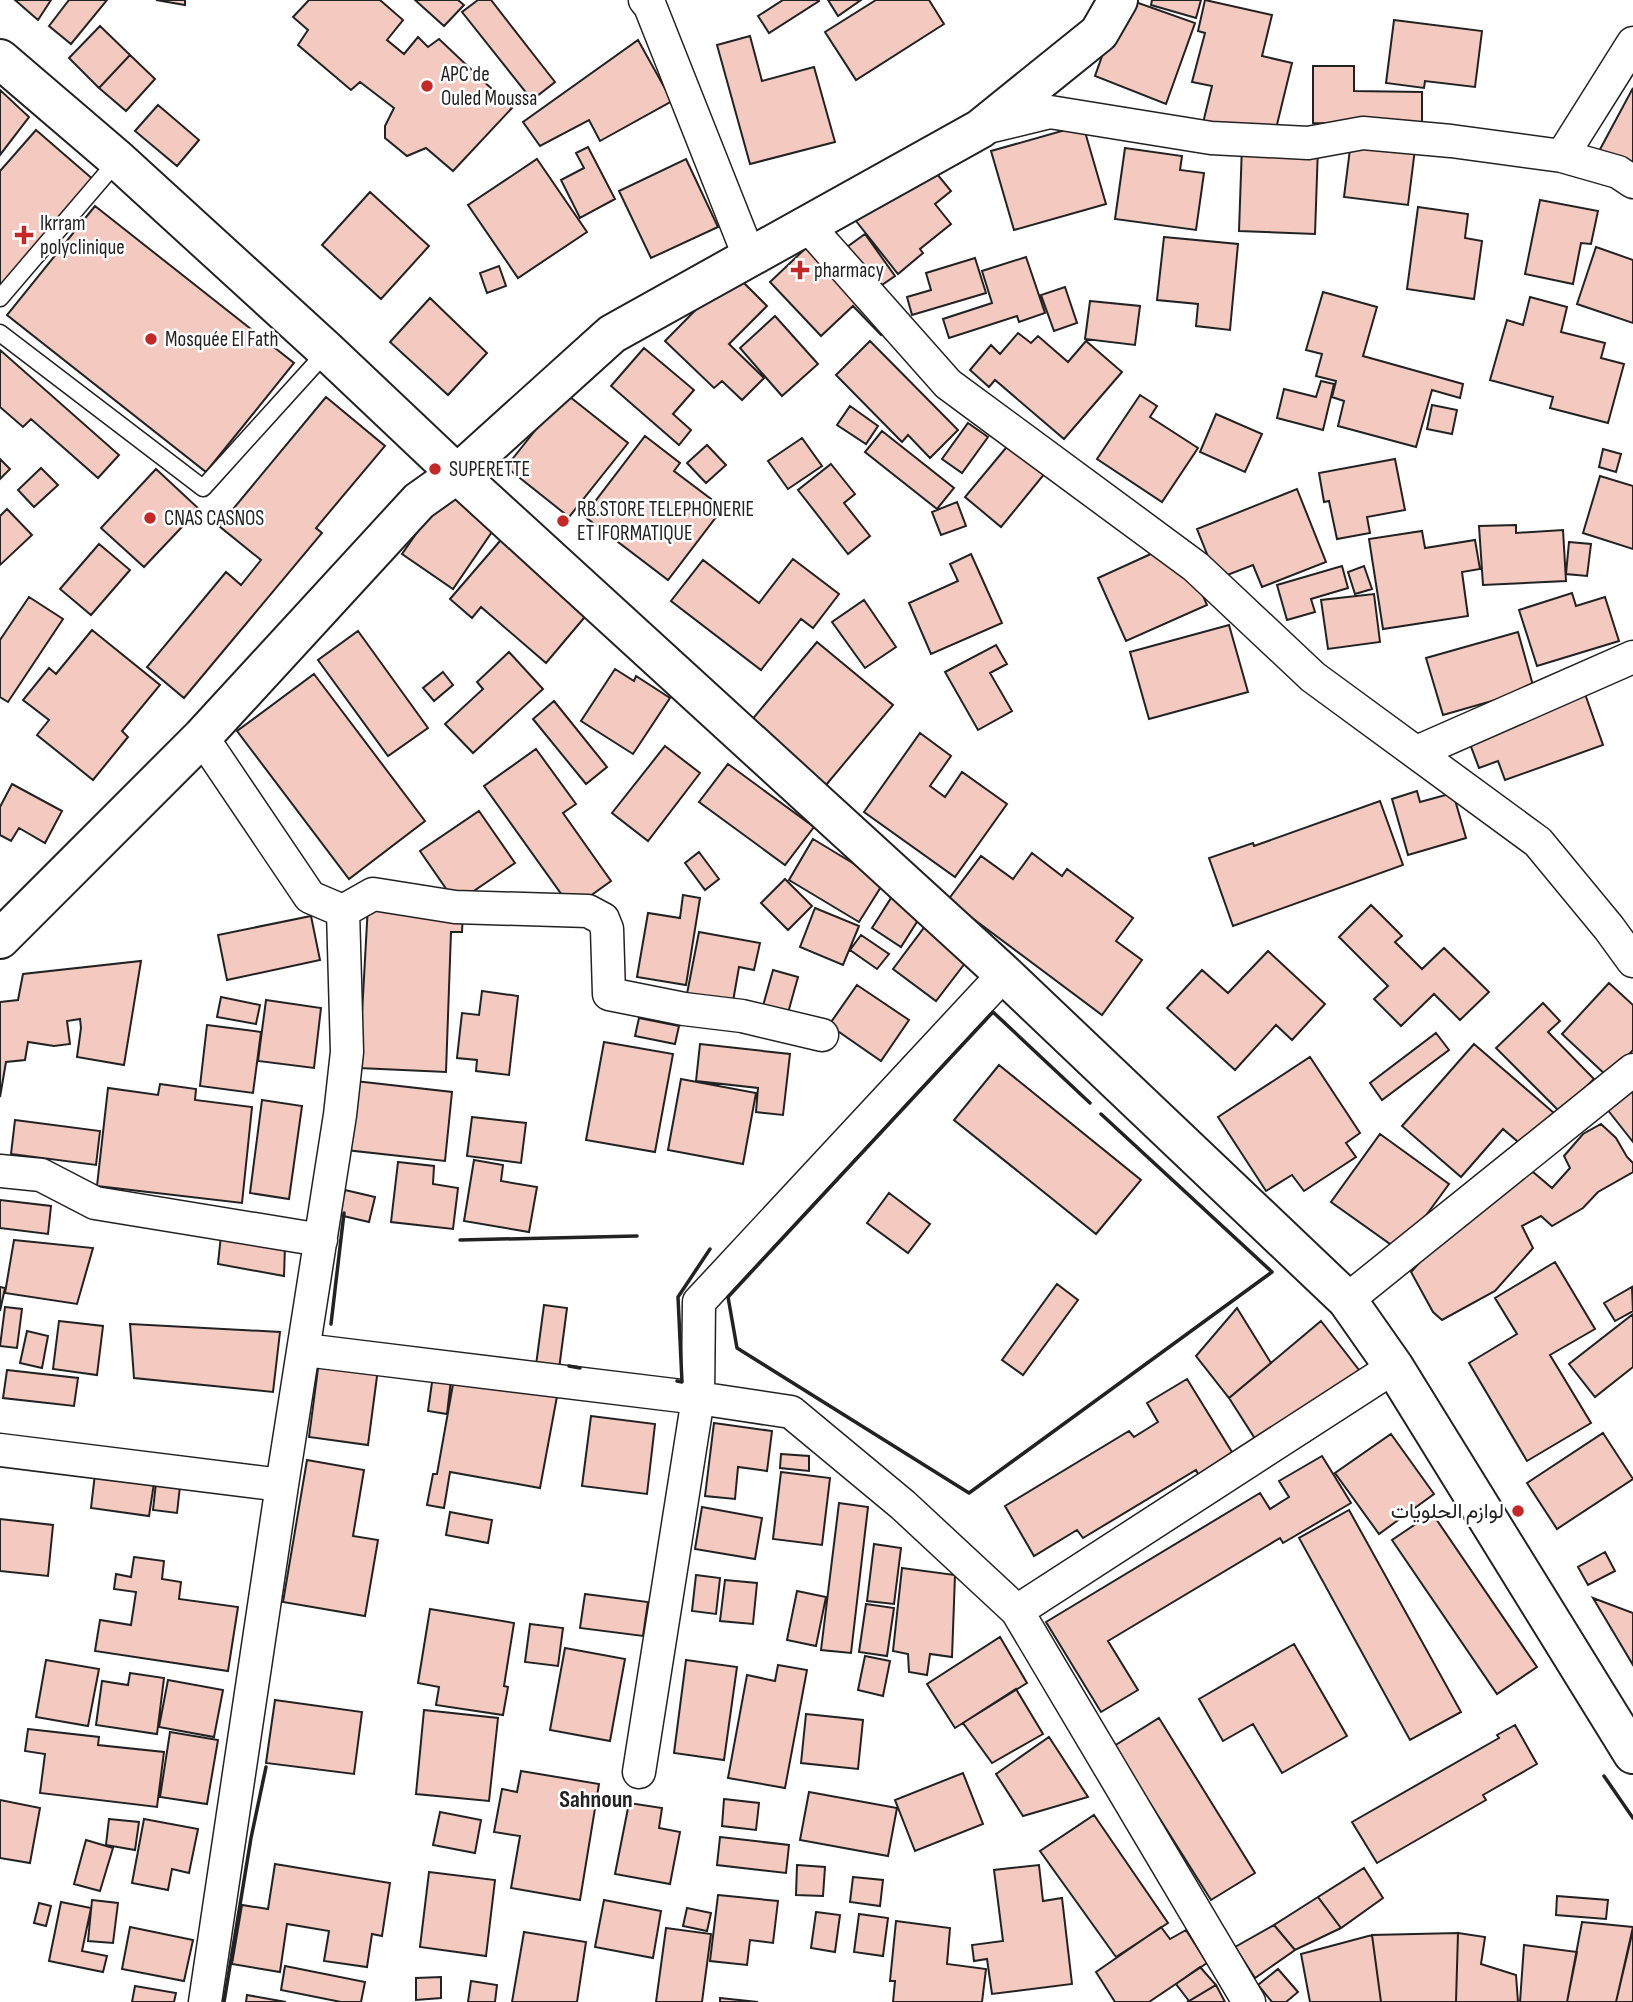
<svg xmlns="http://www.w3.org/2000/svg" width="1633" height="2002" viewBox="0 0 1633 2002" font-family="'Sofia Sans Condensed',Vazirmatn,sans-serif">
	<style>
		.building { fill: #f3c9c0; stroke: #222; stroke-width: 2 }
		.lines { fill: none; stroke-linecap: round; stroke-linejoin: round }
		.service-casing { stroke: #222; stroke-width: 19 }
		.minor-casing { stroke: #222; stroke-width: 35 }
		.tertiary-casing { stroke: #222; stroke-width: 42 }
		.secondary-casing { stroke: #222; stroke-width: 42 }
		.service { stroke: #fff; stroke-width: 16 }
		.minor { stroke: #fff; stroke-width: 32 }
		.tertiary { stroke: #fff; stroke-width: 38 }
		.secondary { stroke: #fff; stroke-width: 38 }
		.wall { stroke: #222; stroke-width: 3.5 }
		.poi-dot { fill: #c62828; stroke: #fff; stroke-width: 2.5 }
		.labels { text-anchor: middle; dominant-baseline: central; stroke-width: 5; stroke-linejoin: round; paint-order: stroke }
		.poi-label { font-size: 21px; fill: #222; stroke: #fff; text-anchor: start }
		.quarter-label { font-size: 24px; font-weight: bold; fill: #222; stroke: #fff }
	</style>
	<rect width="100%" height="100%" fill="#fff"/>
	<path class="building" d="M15,0H51L38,20Z
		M69,0H107L71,44L49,26Z
		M156,0H185V5Z
		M309,0H380L403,20L387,40L404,54L418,37L428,47L439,39L512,108L453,171L426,148L407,156L385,138V126L394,108L360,82L351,90L298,45L308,30L293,17Z
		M415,0H458L464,5L444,26Z
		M478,0H491L555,82L532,100L462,12Z
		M783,0H818L819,1L769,33L758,16Z
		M828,0H861L838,16Z
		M876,0H929L944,24L856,80L825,32Z
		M1122,0H1130L1195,23L1166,104L1095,76Z
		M1152,0H1201L1196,18L1151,5Z
		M1205,0L1272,15L1262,56L1292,63L1273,141L1203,123L1212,86L1192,82L1205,33L1198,31Z
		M1394,20L1482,31L1475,87L1425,81L1424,88L1386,83Z
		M100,26L130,55L99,88L69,58Z
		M750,36L762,81L814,67L835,142L750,164L717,45Z
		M638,40L672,101L600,141L589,120L540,146L523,122Z
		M130,55L155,79L126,111L99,88Z
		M1313,66H1354V91L1422,92V125L1313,123Z
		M1633,88V177L1597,155Z
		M0,90L29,117L0,155Z
		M158,105L199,140L177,166L135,131Z
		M1083,125L1106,204L1014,230L991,151Z
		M36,130L95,181L0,289V171Z
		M1351,141L1415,149L1408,205L1344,197Z
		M1242,145L1318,147L1315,234L1239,231Z
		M588,147L615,199L580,218L561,180L584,168L576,153Z
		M1125,148L1182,156L1180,170L1204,173L1196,230L1115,219Z
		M537,159L587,232L518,278L468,205Z
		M686,159L718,227L651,258L619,191Z
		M928,163L951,191L935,204L951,224L920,249L923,253L898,274L856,221Z
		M370,192L429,246L381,299L322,245Z
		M1540,200L1598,211L1591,244L1581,243L1573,284L1525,274Z
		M95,206L294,363L206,472L7,315Z
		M1418,207L1468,214L1465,238L1482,241L1474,299L1407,289Z
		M865,234L895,276L876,289L847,247Z
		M1164,237L1238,244L1230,330L1196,326L1198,304L1157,300Z
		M808,246L887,328L881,335L853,306L821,336L770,282Z
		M1596,247L1633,260V323L1577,304Z
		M1026,257L1045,313L1019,322L1017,316L949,338L943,319L992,303L982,271Z
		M975,258L986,293L912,315L907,297L931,290L926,273Z
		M499,266L506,286L487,293L480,273Z
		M733,272L767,306L729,344L764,378L742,400L722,381L714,388L665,341Z
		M1065,287L1077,323L1054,331L1041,295Z
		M1323,292L1377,307L1363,356L1463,384L1460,398L1432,390L1416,447L1338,426L1344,401L1332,397L1336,381L1316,376L1322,354L1306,350Z
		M1530,297L1567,307L1561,332L1605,343L1601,358L1624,364L1608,423L1550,408L1553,397L1490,380L1507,320L1523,325Z
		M430,298L487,353L448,395L390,342Z
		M1090,301L1140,306L1135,345L1085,339Z
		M775,316L818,364L782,396L740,348Z
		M1018,333L1031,343L1038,336L1068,362L1086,341L1122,372L1064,439L995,380L989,387L970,370L991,345L1000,354Z
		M870,341L958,430L930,458L908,435L902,442L836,375Z
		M644,348L694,390L673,414L691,430L679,445L611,386Z
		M0,350L119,455L98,478L31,419L23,427L0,407Z
		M1321,381L1334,384L1323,430L1277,418L1284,389L1316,397Z
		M565,393L628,443L569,517L506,467Z
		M1140,395L1157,406L1150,417L1198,448L1162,502L1097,459Z
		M326,397L385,446L316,528L322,533L184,698L147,667L226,572L241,585L261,560L219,526Z
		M1432,405L1457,410L1452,434L1427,429Z
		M850,406L878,426L866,444L837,425Z
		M1216,414L1262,434L1245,472L1200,452Z
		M968,423L988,437L962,473L942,459Z
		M882,431L954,488L937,509L865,452Z
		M645,436L680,463L674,471L723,508L668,580L584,516Z
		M802,438L822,466L788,489L768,461Z
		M1010,443L1046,472L1001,527L965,497Z
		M707,445L726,465L706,483L687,463Z
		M1603,449L1621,454L1616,472L1599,467Z
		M0,459L10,469L0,479Z
		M1395,459L1405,510L1367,517L1370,533L1337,539L1329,501L1324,502L1319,473Z
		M831,464L855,494L844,503L870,536L848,554L798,490Z
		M41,468L58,485L34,507L18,490Z
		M156,469L199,509L144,567L101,528Z
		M1600,476L1633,486V549L1583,533Z
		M1297,489L1326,562L1262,587L1253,565L1217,579L1197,529Z
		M446,491L496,526L453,589L402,554Z
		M957,502L966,526L941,535L932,512Z
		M7,509L32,535L0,565V516Z
		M1516,525V533L1563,530L1566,581L1483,585L1479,526Z
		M1422,531L1425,548L1475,540L1480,569L1462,572L1468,616L1383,629L1369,539Z
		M506,534L589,612L546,663L481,607L472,618L450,599Z
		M1569,542L1591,544L1587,576L1566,574Z
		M99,544L130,570L91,615L60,589Z
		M1164,548L1189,563L1207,605L1126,641L1098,578Z
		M971,554L1002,623L931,654L909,603L958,581L950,564Z
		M793,559L839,594L813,628L801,619L761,670L671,601L703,560L759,603Z
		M1342,566L1348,588L1311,599L1315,612L1287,620L1277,585Z
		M1364,566L1372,589L1355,594L1348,572Z
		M1572,593L1576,606L1605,597L1619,641L1537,666L1519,610Z
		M1374,594L1380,642L1328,649L1321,600Z
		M29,597L63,619L8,702L0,697V640Z
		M864,600L896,647L865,668L832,622Z
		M1229,625L1248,692L1149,719L1130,652Z
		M92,630L160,685L122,731L128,737L93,780L37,735L49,720L23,700L49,668L56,674Z
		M358,631L428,728L388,756L318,660Z
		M1518,632L1534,689L1443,715L1426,658Z
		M817,642L893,705L826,785L750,722Z
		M996,645L1007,664L990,673L1012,711L978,730L945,672Z
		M509,652L543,689L473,753L445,724L483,689L477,682Z
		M615,669L634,681L636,676L670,698L633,754L581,721Z
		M443,672L453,685L434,701L423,688Z
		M314,674L425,821L349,879L237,731Z
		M1584,691L1603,745L1505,780L1498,761L1479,768L1467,736Z
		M554,701L607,767L586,784L533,719Z
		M920,733L951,756L930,786L945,797L962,772L1007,804L955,877L864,812Z
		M665,746L700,773L648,841L612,813Z
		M536,749L576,804L563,813L611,881L572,909L484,786Z
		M728,764L814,827L785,865L699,802Z
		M12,784L62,811L45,843L19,828L11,841L0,835V807Z
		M1417,791L1420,802L1453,793L1466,838L1408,855L1392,799Z
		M1380,801L1403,865L1233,926L1209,858L1253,843L1254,846Z
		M479,811L515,863L456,903L420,851Z
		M813,839L884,882L859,922L789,880Z
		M699,852L719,879L705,890L685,863Z
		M1032,853L1062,876L1067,869L1133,918L1116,941L1142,960L1102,1015L948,900L981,856L1013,879Z
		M785,879L812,906L788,930L761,903Z
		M898,887L927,906L901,947L872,928Z
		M683,895L700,898L686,985L637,977L648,913L680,918Z
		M368,905L463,911L462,932H451L446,1072L359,1068Z
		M1371,905L1402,936L1395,942L1422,969L1444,948L1489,992L1460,1020L1434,994L1401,1026L1374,999L1388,986L1339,937Z
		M815,908L859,926L843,965L800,947Z
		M311,916L320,960L227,980L218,935Z
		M926,925L969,958L936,1001L893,969Z
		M699,932L760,943L754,970L739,967L732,1007L686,999Z
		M861,935L889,954L877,969L850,950Z
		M1268,951L1325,1004L1292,1040L1276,1025L1235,1070L1167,1008L1202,970L1228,993Z
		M141,961L124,1065L77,1057L81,1028L80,1019L67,1021L70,1044L54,1046L28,1042L25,1060L6,1062L0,1097V1002L18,1000L23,974Z
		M773,970L798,977L786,1020L761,1013Z
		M1609,983L1633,1005V1050L1608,1077L1562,1034Z
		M857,985L909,1020L881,1061L829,1025Z
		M482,991L518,996L509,1075L476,1071L477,1060L457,1058L462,1013L479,1015Z
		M221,997L260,1005L256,1024L217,1017Z
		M266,1000L321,1008L314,1068L258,1061Z
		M1543,1003L1560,1021L1548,1032L1594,1079L1560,1112L1496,1048Z
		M639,1018L679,1026L675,1044L635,1036Z
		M207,1025L261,1032L253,1093L200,1086Z
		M1436,1033L1449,1050L1382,1100L1370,1083Z
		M604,1042L673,1054L655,1152L586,1140Z
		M700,1044L790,1054L783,1115L756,1112L758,1088L696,1081Z
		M1474,1044L1554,1113L1524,1147L1503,1129L1461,1177L1402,1126Z
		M1310,1057L1360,1133L1346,1143L1356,1157L1304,1191L1292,1175L1266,1191L1218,1117Z
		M999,1065L1141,1180L1096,1234L954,1120Z
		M681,1079L756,1093L743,1164L668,1150Z
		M355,1081L452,1092L445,1161L346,1150Z
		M1633,1081V1142L1603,1104Z
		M160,1084L196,1089L195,1100L252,1107L242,1203L97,1186L108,1088L158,1095Z
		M262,1100L302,1106L289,1199L250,1193Z
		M472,1117L526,1123L521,1163L467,1156Z
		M15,1120L100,1131L96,1165L11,1154Z
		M1601,1124L1616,1138L1627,1157L1633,1163V1172L1598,1192L1583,1208L1552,1226L1541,1216L1522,1226L1533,1248L1495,1291L1442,1320L1433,1312L1411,1272L1470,1207L1533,1172L1552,1188L1570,1168L1564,1156L1583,1134Z
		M1380,1134L1449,1184L1400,1251L1331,1202Z
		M474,1160L503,1165L501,1181L537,1187L529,1232L464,1221Z
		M398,1162L434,1166L433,1184L458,1188L453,1229L391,1222Z
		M345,1190L375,1197L369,1222L339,1215Z
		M889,1193L930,1224L908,1253L867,1223Z
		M0,1200L51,1206L48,1234L0,1228Z
		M221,1235L285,1246L284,1276L218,1264Z
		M14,1240L93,1248L77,1304L5,1293Z
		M1555,1262L1595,1329L1550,1355L1591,1423L1527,1461L1469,1363L1517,1334L1495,1298Z
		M1057,1284L1078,1300L1023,1375L1002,1360Z
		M0,1287L5,1288L0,1311Z
		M1632,1287L1633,1311L1615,1321L1604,1303Z
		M544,1305L567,1308L559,1369L536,1365Z
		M5,1307L22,1309L17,1348L0,1346Z
		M1237,1308L1271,1363L1229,1398L1196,1356Z
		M1633,1314V1367L1595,1397L1569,1364Z
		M59,1321L103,1326L97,1375L53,1369Z
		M1321,1321L1366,1379L1261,1448L1229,1398Z
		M130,1324L280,1332L273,1392L134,1378Z
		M27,1331L48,1336L42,1368L20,1363Z
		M320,1353L379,1361L368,1445L309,1437Z
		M434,1368L452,1371L447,1414L428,1411Z
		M7,1370L78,1378L74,1406L3,1398Z
		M455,1373L558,1391L540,1488L450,1472L444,1508L427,1505L433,1474H437Z
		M1187,1379L1235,1457L1200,1478L1196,1470L1083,1538L1077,1530L1034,1556L1005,1506L1129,1431L1134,1437L1158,1422L1147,1403Z
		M591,1416L655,1424L647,1494L582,1486Z
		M714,1423L772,1431L767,1471L738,1467L735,1499L705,1496Z
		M1603,1433L1633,1479L1557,1529L1527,1483Z
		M1391,1434L1434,1494L1379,1534L1335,1473Z
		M781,1454L809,1456V1471L780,1468Z
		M1322,1456L1351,1503L1283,1543L1280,1538L1108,1641L1138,1690L1101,1712L1046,1622L1260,1493L1270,1509L1289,1497L1279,1481Z
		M307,1460L364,1470L353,1536L378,1540L365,1616L283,1602Z
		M781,1472L830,1478L822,1545L773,1539Z
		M95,1474L154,1483L149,1516L91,1508Z
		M156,1483L180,1486L177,1513L153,1510Z
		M839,1503L868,1507L851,1653L821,1650Z
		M702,1507L762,1518L755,1559L695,1549Z
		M1349,1510L1461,1712L1410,1740L1299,1538Z
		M450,1512L492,1520L488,1543L446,1535Z
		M1432,1513L1537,1667L1497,1694L1392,1540Z
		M0,1519L53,1525L48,1576L0,1571Z
		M874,1544L901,1548L894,1604L867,1601Z
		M1605,1552L1615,1571L1588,1585L1578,1567Z
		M134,1557L164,1561L162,1579L181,1582L179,1599L238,1607L228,1671L95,1651L100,1620L131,1625L136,1592L114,1589L116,1574L131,1577Z
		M902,1568L955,1575L952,1657L930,1654L927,1675L909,1672L908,1654L893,1651Z
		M696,1575L720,1578L716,1614L692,1611Z
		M725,1580L757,1583L753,1624L720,1621Z
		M797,1591L826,1597L816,1646L787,1640Z
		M585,1594L648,1602L643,1636L580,1628Z
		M1593,1598L1633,1613V1665Z
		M866,1604L894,1608L887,1656L859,1652Z
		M430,1609L514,1623L504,1686L508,1687L503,1715L436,1705L439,1687L418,1683Z
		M530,1624L563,1628L558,1666L525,1662Z
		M1000,1637L1027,1683L955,1728L927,1684Z
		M1294,1644L1347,1736L1282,1773L1253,1724L1223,1741L1199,1699Z
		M565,1648L625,1659L610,1741L550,1730Z
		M865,1656L890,1661L883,1696L858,1690Z
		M46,1660L99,1669L88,1726L36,1717Z
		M686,1660L737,1667L724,1760L674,1753Z
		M778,1665L807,1670L785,1788L728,1778L747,1675L775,1681Z
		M130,1673L164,1678L157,1734L96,1725L102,1681L128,1685Z
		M168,1680L223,1690L214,1737L159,1727Z
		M1016,1689L1043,1734L992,1763L963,1723Z
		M275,1700L362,1712L354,1774L266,1763Z
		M424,1710L498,1718L489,1801L416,1794Z
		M806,1714L863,1720L858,1769L801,1763Z
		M1159,1718L1255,1873L1211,1900L1114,1746Z
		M1515,1725L1537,1764L1483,1795L1486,1800L1377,1863L1352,1822L1499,1738L1497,1735Z
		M28,1729L99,1737L98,1745L164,1752L157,1807L40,1793L45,1754L25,1751Z
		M170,1732L218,1740L207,1804L160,1797Z
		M1049,1737L1088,1797L1023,1816L996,1774Z
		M521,1771L599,1784L580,1900L511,1888L520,1836L494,1832L502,1789L517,1792Z
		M963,1773L983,1824L915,1851L895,1800Z
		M809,1792L897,1808L888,1856L800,1840Z
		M724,1799L759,1803L756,1830L722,1826Z
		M0,1800L40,1808L30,1863L0,1858Z
		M629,1803L662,1808L659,1828L680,1832L670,1884L615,1874Z
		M440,1812L481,1820L475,1853L433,1845Z
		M1094,1815L1168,1923L1116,1957L1040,1851Z
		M109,1819L139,1822L135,1850L106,1845Z
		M144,1819L198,1829L189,1873L172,1869L168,1890L132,1883Z
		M720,1837L789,1845L786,1873L717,1865Z
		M86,1840L113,1848L100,1891L74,1884Z
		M275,1864L390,1883L382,1936L372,1934L367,1967L324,1961L329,1931L287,1924L280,1972L232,1964L242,1905L268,1909Z
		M797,1865L825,1867L823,1896L796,1895Z
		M1039,1865L1043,1901L1062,1898L1072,1984L992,1994L987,1959L974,1961L972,1945L1003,1941L994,1870Z
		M1364,1868L1383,1898L1341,1928L1318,1897Z
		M429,1872L495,1880L486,1956L420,1947Z
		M853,1877L883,1880L880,1906L850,1902Z
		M718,1895L778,1901L773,1943L750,1940L747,1965L710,1961Z
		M1557,1896L1608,1900L1606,1919L1556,1915Z
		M1318,1897L1341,1928L1295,1950L1274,1925Z
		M92,1900L118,1903L113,1943L88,1941Z
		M604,1900L661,1911L653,1958L595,1947Z
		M61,1902L91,1908L82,1951L107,1956L103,1972L49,1961Z
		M39,1903L51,1906L46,1926L34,1923Z
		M687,1908L711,1913L707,1931L683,1926Z
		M816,1912L840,1915L835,1952L811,1948Z
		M859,1914L888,1918L883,1956L854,1952Z
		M896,1921L950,1928L947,1964L986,1969L982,2002H893L895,1981H890Z
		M1582,1922L1633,1927L1616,2002H1567Z
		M1274,1925L1295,1950L1255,1978L1235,1947Z
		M130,1927L193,1940L184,1981L122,1969Z
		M1161,1927L1170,1939L1186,1930L1207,1963L1149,2002H1115L1096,1972Z
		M666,1928L711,1934L702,2002H656Z
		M1633,1930V2002H1616Z
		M524,1932L586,1942L577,2002H512Z
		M1458,1933L1456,2002H1381L1372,1935Z
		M1458,1933L1485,1937L1481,1964L1516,1975L1518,2002H1456Z
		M1372,1935L1381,2002H1310L1301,1954Z
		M1524,1945L1577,1952L1567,2002H1520Z
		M285,1966L365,1982L361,2002H341L281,1990Z
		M1200,1967L1216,1985L1189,2001L1176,1984Z
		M1278,1969L1298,1992L1286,2002H1272L1258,1985Z
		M441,1977V1998L416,2000V1978Z
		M471,1981L497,1985L495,2002H468Z
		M1216,1985L1225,2002H1187L1189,2001Z
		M135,1986L176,1993L174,2002H132Z
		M247,1995L286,2002H246Z
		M720,1998L758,2002H720Z"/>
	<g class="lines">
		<defs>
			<path id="service" d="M0,298L118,160
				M0,333L203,488L327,351"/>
			<path id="minor" d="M645,0L650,6L749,256
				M984,128L1050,112L1211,138L1308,143L1363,133L1451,141L1562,156L1618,172L1633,182
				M1562,156L1633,43
				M807,225L948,384L1196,567L1313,677L1538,842L1609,928L1633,961
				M202,737L310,897L343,911L347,1052L340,1115L282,1485L205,2002
				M1417,752L1633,657
				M343,911L373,894L455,907L588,911L603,919L607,929L609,994L684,1009L742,1016L822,1035
				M0,1171L41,1175L95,1203L321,1240
				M1347,1300L1633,1070
				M305,1350L698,1398L791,1412L903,1505L1017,1611L1249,2002
				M0,1450L282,1485
				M1017,1611L1394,1367
				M639,1772L698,1398L699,1302L1004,974"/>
			<path id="tertiary" d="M0,939L202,737L419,501L457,474L612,334L980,129L1099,33L1118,0"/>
			<path id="secondary" d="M0,59L118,160L327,351L457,474L1004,974L1347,1300L1394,1367L1633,1754"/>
		</defs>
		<use href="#service" class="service-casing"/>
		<use href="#minor" class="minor-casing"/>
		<use href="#tertiary" class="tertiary-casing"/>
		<use href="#secondary" class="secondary-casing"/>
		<use href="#service" class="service"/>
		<use href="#minor" class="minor"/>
		<use href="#tertiary" class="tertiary"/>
		<use href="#secondary" class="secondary"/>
		<path class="wall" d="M1090,1103L993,1012L728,1297L737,1348L969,1493L1272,1272L1101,1114
			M460,1240L637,1236
			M331,1324L344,1213
			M569,1366L580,1368
			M677,1381L682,1382L678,1297L710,1249
			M1604,1776L1633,1818
			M224,2002L251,1838L266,1767"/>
	</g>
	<g class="poi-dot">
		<circle cx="427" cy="86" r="7"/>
		<path d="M20.5 224.5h7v7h7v7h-7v7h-7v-7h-7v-7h7z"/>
		<path d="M796.5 259.5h7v7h7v7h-7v7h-7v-7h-7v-7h7z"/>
		<circle cx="151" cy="339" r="7"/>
		<circle cx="435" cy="469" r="7"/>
		<circle cx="150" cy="518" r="7"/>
		<circle cx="563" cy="521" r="7"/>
		<circle cx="1518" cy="1511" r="7"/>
	</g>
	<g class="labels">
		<g class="poi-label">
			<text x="441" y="74">APC de<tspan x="441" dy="24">Ouled Moussa</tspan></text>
			<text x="40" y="223">Ikrram<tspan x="40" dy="24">polyclinique</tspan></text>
			<text x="814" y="270">pharmacy</text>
			<text x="165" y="339">Mosquée El Fath</text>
			<text x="449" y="469">SUPERETTE</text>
			<text x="577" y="509">RB.STORE TELEPHONERIE<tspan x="577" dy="24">ET IFORMATIQUE</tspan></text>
			<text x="164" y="518">CNAS CASNOS</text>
			<text x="1504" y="1511" text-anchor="end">لوازم الحلويات</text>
		</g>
		<g class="quarter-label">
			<text x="596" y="1799">Sahnoun</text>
		</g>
	</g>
</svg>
